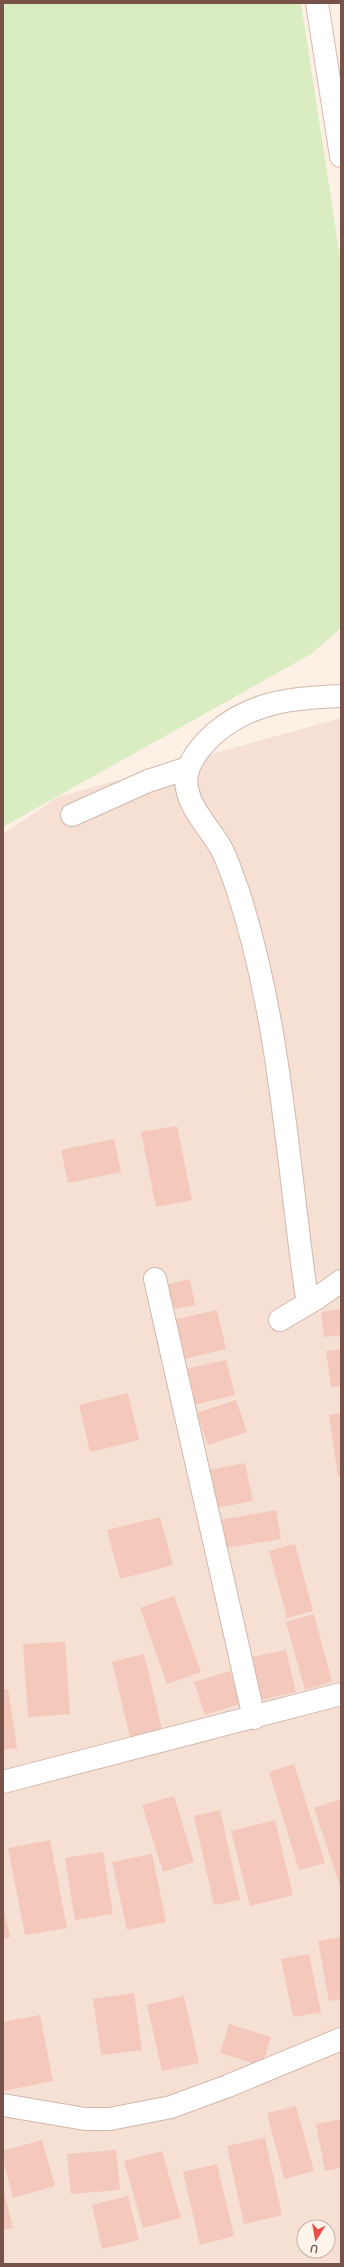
<svg xmlns="http://www.w3.org/2000/svg" width="344" height="2267" viewBox="0 0 344 2267" font-family="Manrope,sans-serif">
	<style>
		.residential { fill: #f5e0d3; fill-rule: evenodd }
		.green { fill: #daecc2 }
		.building { fill: #f4c8bb }
		.lines { fill: none; stroke-linecap: round; stroke-linejoin: round }
		.street-casing { stroke: #d1b8ad; stroke-width: 24 }
		.secondary-casing { stroke: #d8b8ac; stroke-width: 24 }
		.street { stroke: #fff; stroke-width: 22 }
		.secondary { stroke: #fff; stroke-width: 22 }
	</style>
	<rect width="100%" height="100%" fill="#fdf0e5"/>
	<path class="residential" d="M341,718V2264H3V834L58,797ZM304,2227H328V2251H304Z"/>
	<path class="green" d="M3,3H301L341,263V628L311,654L3,827Z"/>
	<path class="building" d="M177,1126L192,1200L156,1207L141,1132Z
		M114,1139L121,1172L68,1183L61,1150Z
		M190,1279L195,1305L165,1311L160,1286Z
		M341,1309V1335L324,1337L321,1312Z
		M217,1310L226,1349L180,1360L170,1321Z
		M341,1349V1386L331,1387L326,1351Z
		M226,1360L235,1395L189,1406L181,1370Z
		M128,1393L139,1440L90,1452L79,1405Z
		M236,1400L247,1432L208,1445L197,1413Z
		M341,1413V1476H338L329,1415Z
		M245,1463L253,1501L211,1509L204,1471Z
		M276,1510L281,1539L225,1548L220,1520Z
		M160,1517L173,1565L120,1579L107,1530Z
		M295,1544L313,1611L287,1618L269,1551Z
		M174,1596L201,1672L167,1684L140,1608Z
		M314,1614L332,1682L305,1690L286,1622Z
		M65,1642L70,1714L28,1717L23,1644Z
		M286,1650L296,1692L261,1700L251,1657Z
		M144,1654L162,1729L130,1737L112,1662Z
		M230,1671L240,1704L205,1715L194,1682Z
		M3,1689H8L17,1748L3,1750Z
		M294,1764L325,1863L299,1870L269,1772Z
		M174,1796L194,1862L163,1872L142,1805Z
		M341,1799V1889L314,1808Z
		M220,1810L240,1900L214,1905L194,1816Z
		M275,1820L293,1895L250,1906L231,1831Z
		M50,1840L67,1928L25,1935L8,1848Z
		M103,1852L113,1914L75,1920L65,1858Z
		M152,1854L166,1922L127,1930L112,1862Z
		M3,1905L10,1937L3,1939Z
		M341,1937V1999L329,2001L318,1941Z
		M309,1954L321,2012L293,2017L281,1959Z
		M134,1993L142,2050L101,2055L93,1999Z
		M184,1996L199,2063L162,2071L147,2005Z
		M40,2015L53,2081L3,2091V2022Z
		M229,2024L271,2037L262,2066L220,2053Z
		M296,2106L314,2171L284,2179L267,2113Z
		M341,2119V2168L325,2171L316,2124Z
		M265,2138L282,2215L244,2224L227,2146Z
		M42,2140L55,2186L13,2198L3,2159V2151Z
		M116,2150L120,2190L71,2194L67,2154Z
		M162,2151L181,2218L143,2228L124,2161Z
		M217,2164L234,2236L200,2245L183,2172Z
		M3,2188L13,2228L3,2230Z
		M128,2196L139,2240L102,2249L92,2205Z"/>
	<g class="lines">
		<defs>
			<path id="street" d="M341,696C293,698 253,701 215,733C205,742 194,754 189,767C177,797 208,825 221,848C228,861 232,875 237,888C280,1018 287,1158 306,1292L310,1298H317L341,1281
				M72,815L148,781L188,768
				M155,1279L254,1718
				M280,1320L317,1298
				M3,1782L341,1694
				M3,2105L85,2119H110L171,2107L228,2086L341,2039"/>
			<path id="secondary" d="M317,3L341,156"/>
		</defs>
		<use href="#street" class="street-casing"/>
		<use href="#secondary" class="secondary-casing"/>
		<use href="#street" class="street"/>
		<use href="#secondary" class="secondary"/>
	</g>
	<rect width="344" height="2267" fill="none" stroke="#775249" stroke-width="8"/>
	<g transform="translate(316 2239) rotate(191)"><circle r="19" fill="#fff4ec" stroke="#c9b3ab"/>
	<path d="M0-3L7 15L0 10L-7 15Z" fill="#ec4f45"/>
	<text y="-6" font-size="11" font-weight="bold" text-anchor="middle" fill="#775249">U</text>
	</g>
</svg>
